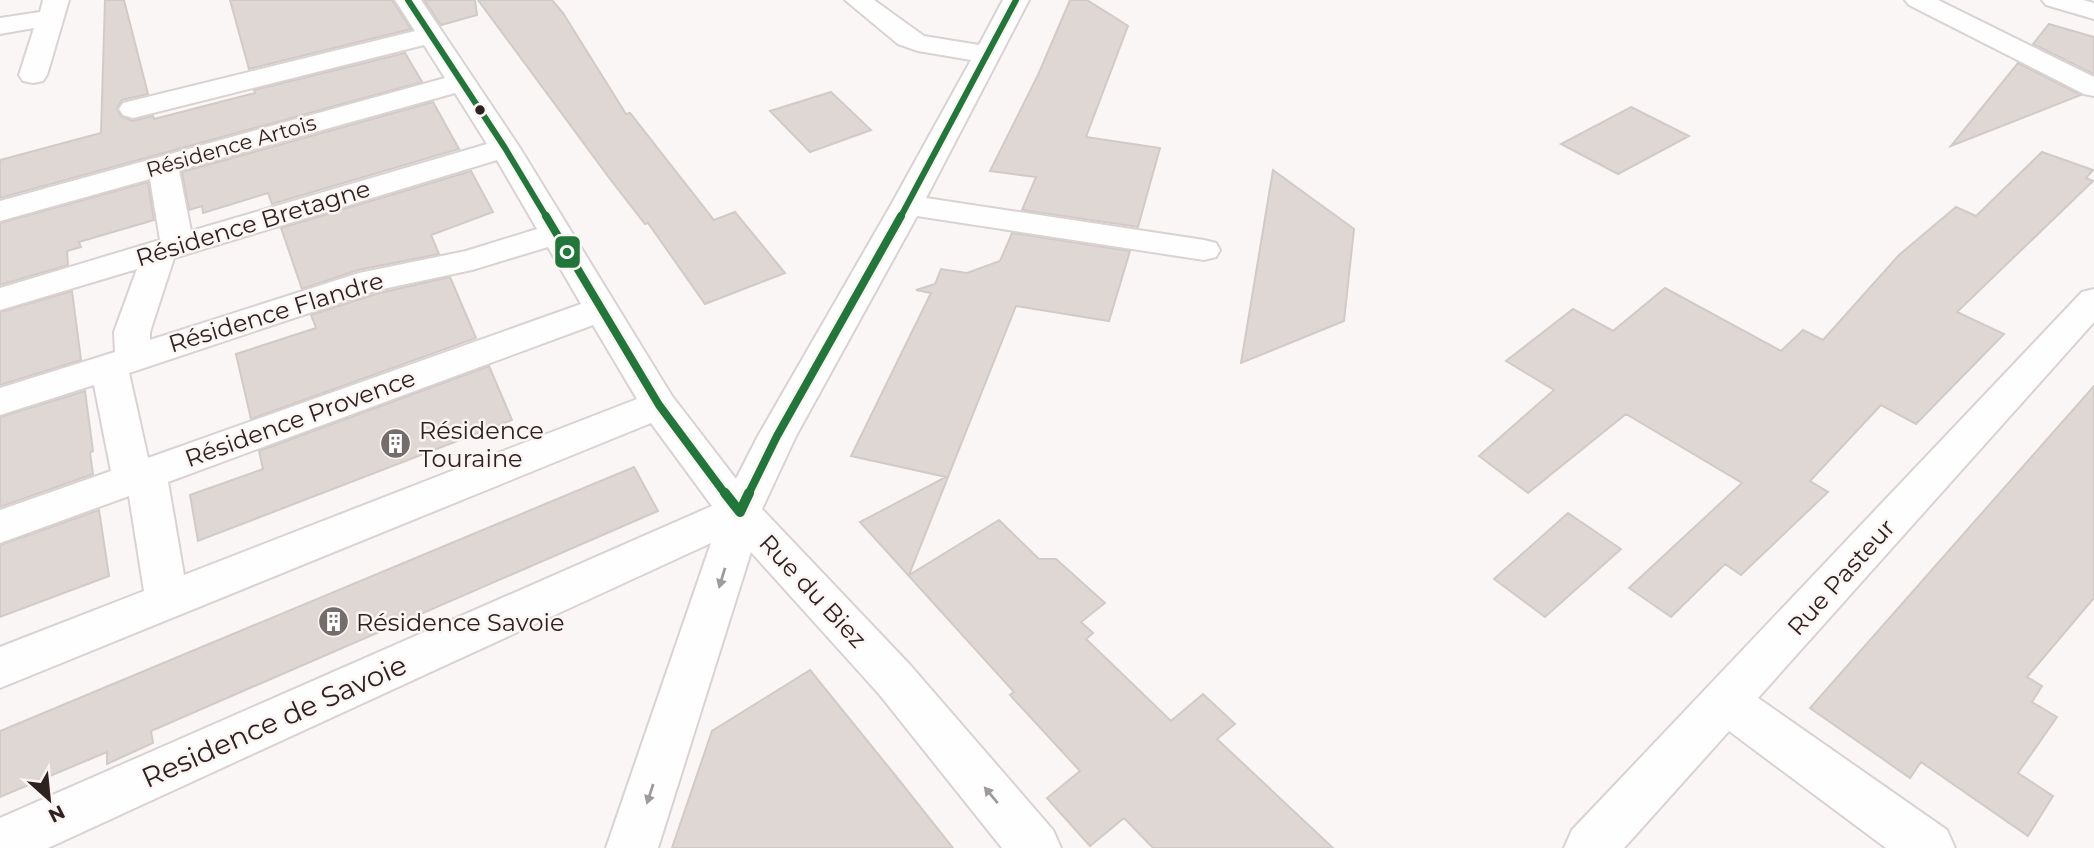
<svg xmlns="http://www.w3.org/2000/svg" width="2094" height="848" viewBox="0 0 2094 848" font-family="Montserrat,sans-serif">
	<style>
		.building { fill: #ded7d4; stroke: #d1cac7; stroke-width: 2 }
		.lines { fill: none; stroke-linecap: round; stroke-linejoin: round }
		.minor-casing { stroke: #dad2d2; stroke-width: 4 }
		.minor { fill: #fefefe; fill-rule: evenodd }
		.bus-1-far2-casing { stroke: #fcf5f4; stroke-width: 10 }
		.bus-1-far1-casing { stroke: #fcf5f4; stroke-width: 13 }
		.bus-1-casing { stroke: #fcf5f4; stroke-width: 16 }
		.bus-1-far2 { stroke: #217639; stroke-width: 6 }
		.bus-1-far1 { stroke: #217639; stroke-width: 8 }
		.bus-1 { stroke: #217639; stroke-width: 10 }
		.oneway { fill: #a09b9b }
		.bus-dot { fill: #2e2221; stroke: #fcf5f4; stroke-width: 2.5 }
		.labels { text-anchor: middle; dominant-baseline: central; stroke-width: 5; stroke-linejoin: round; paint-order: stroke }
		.far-street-label { font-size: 21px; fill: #2e2221; stroke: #fcf5f4 }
		.street-label { font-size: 24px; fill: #2e2221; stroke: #fcf5f4 }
		.poi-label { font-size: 24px; fill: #2e2221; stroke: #fcf5f4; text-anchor: start }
		.near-street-label { font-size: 28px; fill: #2e2221; stroke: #fcf5f4 }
		.line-badge { stroke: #fcf5f4; stroke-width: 2.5 }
		.badge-label { font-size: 19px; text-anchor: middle; font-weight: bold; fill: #fff }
	</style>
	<rect width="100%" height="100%" fill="#faf6f6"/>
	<path class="building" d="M105,0H124L148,94L122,100L117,108L121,116L132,121L153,116L154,119L255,93L254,90L405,53L422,82L0,198V160L101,133Z
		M230,0H392L411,29L249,69Z
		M424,0H475L477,15L441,25Z
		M478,0H552L563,13L626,114L630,113L714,220L735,212L785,273L705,304L648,223L645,224L610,179Z
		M1070,0H1087L1128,26L1086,137L1160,148L1138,227L1022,210L1036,177L990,171L1038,75Z
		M2049,24L2094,37V74L2033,44Z
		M2018,63L2081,95L1951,146Z
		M831,92L871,130L810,152L770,111Z
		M433,102L459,149L272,204L268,193L203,213L202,206L189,210L182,172Z
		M1631,107L1689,136L1618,174L1561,144Z
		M2042,152L2093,170L2086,178L2093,181L1957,312L2004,334L1916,424L1881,405L1810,481L1828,492L1741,575L1725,564L1671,617L1629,588L1742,483L1626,414L1528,493L1479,456L1554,390L1506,361L1573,309L1613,331L1665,288L1781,351L1803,330L1823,340L1899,255L1956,207L1976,216Z
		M1273,170L1354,229L1344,321L1241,363Z
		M471,171L493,212L431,235L439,254L358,270L302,289L281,228Z
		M148,182L154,220L79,242L81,247L67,251L68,265L0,285V223Z
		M1012,233L1130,251L1109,321L1016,306L909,575L999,520L1039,559H1056L1105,603L1081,622L1093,633L1086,639L1171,721L1203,694L1235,724L1217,739L1333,848H1153L1124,818L1090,846L1047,798L1080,771L1010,695L1014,692L860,522L946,477L851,456L931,293L916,290L935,284L941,269L967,273L1000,261Z
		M450,277L476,338L251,419L236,354L316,328L311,315L379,293Z
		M72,291L81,360L0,385V312Z
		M489,366L512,420L198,541L190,495L263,469L259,451Z
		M2094,386V598L2027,677L2042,686L2032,702L2057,717L2018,773L2053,796L2028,836L1921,762L1910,778L1810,708Z
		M85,391L93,451L90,453L93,474L0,507V417Z
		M634,467L658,511L151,731L153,743L107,764V752L0,797V731Z
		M99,510L109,576L0,617V545Z
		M1568,513L1621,549L1545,617L1494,579Z
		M810,670L895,775L953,848H672L712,731Z"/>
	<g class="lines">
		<defs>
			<path id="minor" d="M43,0H69L47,75L43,81L33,83L23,81L19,75L34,28L0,34V18L40,12Z
				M395,0H421L520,148L672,396L736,479L758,436L891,205L971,60L918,51L898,44L845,0H874L924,36L979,45L1003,0H1029L926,198L1204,240L1216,243L1220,250L1216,257L1204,260L917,216L796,436L762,509L911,666L1053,830L1061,848H1002L879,694L751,552L658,848H606L711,543L48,848H0V818L712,506L651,423L0,688V647L144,591L129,496L0,543V510L111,471L94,385L0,415V388L115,352L114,332L137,269L0,310V288L160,240L150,179L0,221V201L445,78L424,45L133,118L123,115L119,109L123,103L415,31ZM455,93L487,144L191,231L179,170ZM497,160L537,229L466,251L359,273L150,340V332L174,258ZM548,247L581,304L148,458L129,373L378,290L472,270ZM593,325L637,399L184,575L168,482Z
				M1905,0H1938L2094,77V96L2084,94L1909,5Z
				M2042,0H2083L2094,3V19L2046,5Z
				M2094,289V322L1758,698L1947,830L1955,848H1886L1729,731L1624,848H1564L1572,830L2082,292Z"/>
		</defs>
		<use href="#minor" class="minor-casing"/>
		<use href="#minor" class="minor"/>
		<defs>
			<path id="bus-1-far2" d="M408,0L505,148L547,218
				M900,218L1016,0"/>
			<path id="bus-1-far1" d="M546,216L659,405L726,495
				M748,495L777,436L901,216"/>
			<path id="bus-1" d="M725,493L740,512L749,493"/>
		</defs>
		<use href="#bus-1-far2" class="bus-1-far2-casing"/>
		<use href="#bus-1-far1" class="bus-1-far1-casing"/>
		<use href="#bus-1" class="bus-1-casing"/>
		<use href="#bus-1-far2" class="bus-1-far2"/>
		<use href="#bus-1-far1" class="bus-1-far1"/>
		<use href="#bus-1" class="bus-1"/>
	</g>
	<defs><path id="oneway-solid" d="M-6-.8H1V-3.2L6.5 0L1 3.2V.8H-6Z" transform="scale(1.75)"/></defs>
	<g class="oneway">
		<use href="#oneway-solid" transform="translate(722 578) rotate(107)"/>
		<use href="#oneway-solid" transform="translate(650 794) rotate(108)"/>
		<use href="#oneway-solid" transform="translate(991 795) rotate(-130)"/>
	</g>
	<defs>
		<symbol id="building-disc" viewBox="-11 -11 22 22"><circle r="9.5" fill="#756c6c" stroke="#fcf5f4"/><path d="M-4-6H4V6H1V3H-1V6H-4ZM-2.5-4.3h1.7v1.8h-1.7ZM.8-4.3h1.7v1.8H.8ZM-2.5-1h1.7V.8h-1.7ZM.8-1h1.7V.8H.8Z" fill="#fff"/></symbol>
	</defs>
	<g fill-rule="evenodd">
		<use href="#building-disc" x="378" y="426" width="35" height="35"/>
		<use href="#building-disc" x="316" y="604" width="35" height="35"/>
	</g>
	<circle class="bus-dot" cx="480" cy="110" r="6"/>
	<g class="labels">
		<g class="far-street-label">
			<text transform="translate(231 146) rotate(-16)">Résidence Artois</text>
		</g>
		<g class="street-label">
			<text transform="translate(253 223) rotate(-17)">Résidence Bretagne</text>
			<text transform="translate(276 312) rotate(-17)">Résidence Flandre</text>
			<text transform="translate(300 418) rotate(-20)">Résidence Provence</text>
			<text transform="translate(1841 577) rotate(-48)">Rue Pasteur</text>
			<text transform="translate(813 591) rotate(47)">Rue du Biez</text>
		</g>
		<g class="poi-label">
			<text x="419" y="430">Résidence<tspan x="419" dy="28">Touraine</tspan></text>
			<text x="356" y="622">Résidence Savoie</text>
		</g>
		<g class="near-street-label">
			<text transform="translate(274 721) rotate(-24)">Residence de Savoie</text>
		</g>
	</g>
	<rect class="line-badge" x="554" y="235" width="27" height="34" rx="7" fill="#217639"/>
	<g class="badge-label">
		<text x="567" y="259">O</text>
	</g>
	<g transform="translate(49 799) rotate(153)" stroke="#fcf5f4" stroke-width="5" paint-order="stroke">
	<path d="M0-5L12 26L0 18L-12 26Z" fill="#2e2221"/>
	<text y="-10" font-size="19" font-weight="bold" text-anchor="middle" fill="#2e2221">N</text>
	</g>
</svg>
